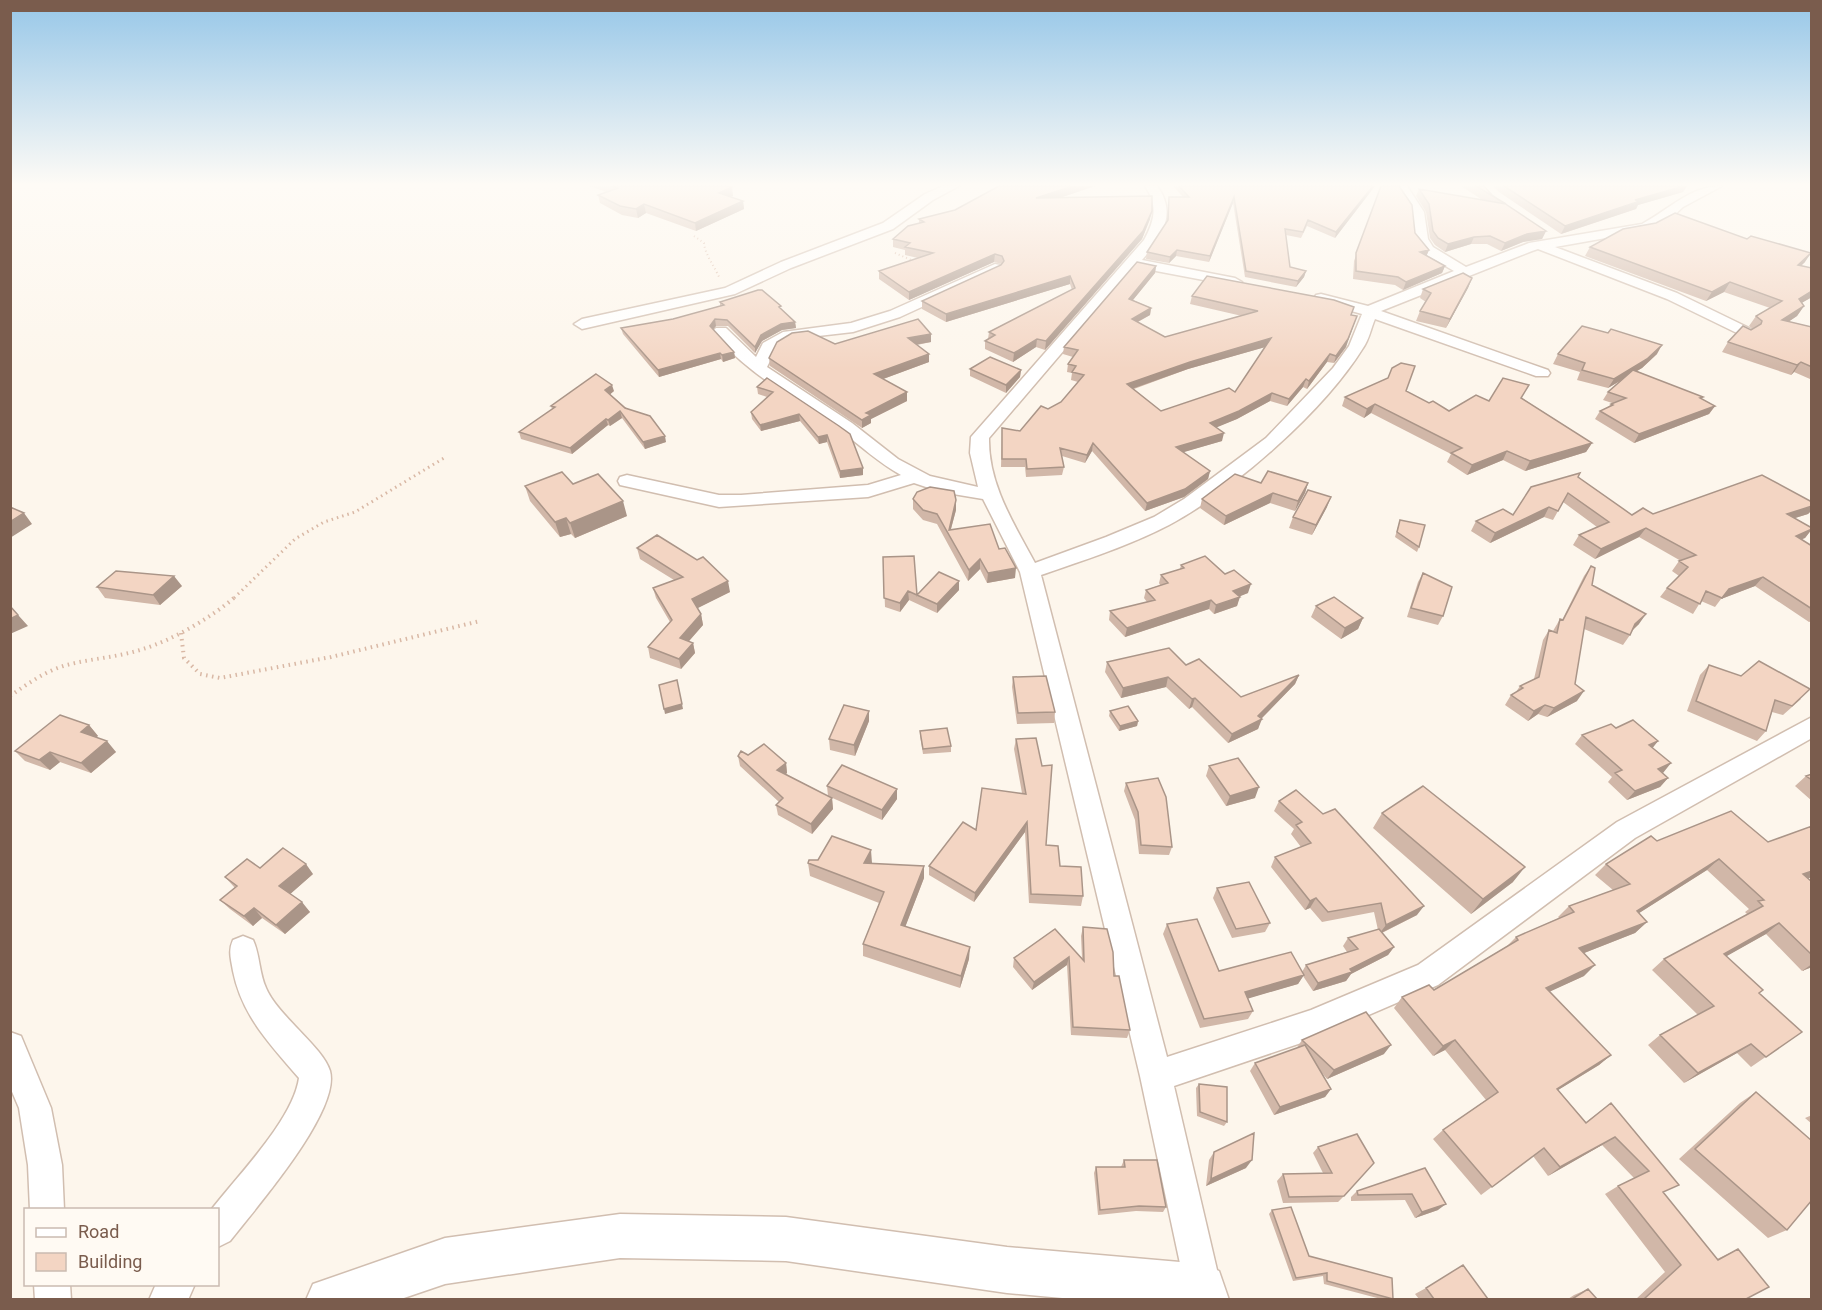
<svg xmlns="http://www.w3.org/2000/svg" width="1822" height="1310" viewBox="0 0 1822 1310" font-family="Roboto,sans-serif">
	<style>
		.lines { fill: none; stroke-linecap: round; stroke-linejoin: round }
		.minor-casing { stroke: #d1beb0; stroke-width: 3 }
		.tertiary-casing { stroke: #d1beb0; stroke-width: 3 }
		.path-far2 { stroke: #d9b8a5; stroke-width: 2; stroke-dasharray: 1 3; stroke-linecap: butt }
		.path-far1 { stroke: #d9b8a5; stroke-width: 3; stroke-dasharray: 1.5 4; stroke-linecap: butt }
		.path { stroke: #d9b8a5; stroke-width: 4; stroke-dasharray: 1.5 4.5; stroke-linecap: butt }
		.minor { fill: #fff; fill-rule: evenodd }
		.tertiary { fill: #fff; fill-rule: evenodd }
		.wall { fill: #d1b7a8; fill-rule: evenodd }
		.shaded-wall { fill: #aa9588 }
		.building { fill: #f3d5c3; stroke: #aa9588; stroke-width: 1.5; fill-rule: evenodd }
	</style>
	<rect width="100%" height="100%" fill="#fdf6ec"/>
	<g class="lines">
		<defs>
			<path id="minor" d="M943,186H959L933,200L893,229L791,268L735,294L582,329L574,324L582,319L725,288L781,262L883,223L925,194Z
				M1145,186H1157C1178,214 1161,238 1142,260L1235,278L1242,282L1235,286L1135,267L989,438C988,484 1014,524 1035,563L1106,537L1154,517L1184,499L1266,438L1333,368L1349,346L1362,314L1316,301L1314,298L1316,295L1321,294L1368,306L1454,271L1423,253L1414,239L1412,212L1395,186H1407L1424,212L1428,239L1433,247L1466,267L1529,243L1642,224C1670,209 1690,186 1722,186L1683,207L1668,221L1651,230L1555,247L1677,293L1751,329L1754,332L1746,337L1741,335L1667,299L1538,249L1532,251L1381,311L1548,370L1550,373L1548,376H1536L1375,319C1371,328 1369,340 1363,348C1324,411 1234,490 1169,525C1129,546 1084,560 1041,575L1167,1057L1311,1010L1418,965L1617,822L1812,717V738L1635,838L1438,985L1313,1039L1174,1086L1221,1287L1216,1300H1190L1185,1287L1140,1076L1020,572L983,499L941,492L914,483L868,497L719,507L620,485L618,481L620,477L627,475L719,495H741L868,485L901,475C879,463 861,446 841,431C798,399 746,375 713,331L716,328H726L756,357L763,343L783,332L851,323L890,311L995,264L1000,265L1002,268L1000,271L900,317L853,332L792,339L776,349L767,367L852,423L898,459L930,476L978,487L970,453L971,437L1144,240C1155,220 1158,205 1145,186Z
				M243,936L253,940C260,955 259,973 266,988C278,1016 323,1047 330,1071C341,1111 255,1209 230,1241L218,1247V1210H211C238,1175 293,1120 299,1078C270,1044 242,1016 233,971C231,959 228,951 233,940Z
				M10,1032L21,1036L51,1108L62,1165L64,1210H30L28,1165L19,1108L10,1087Z
				M34,1284H70L71,1300H35Z
				M156,1284H195L188,1300H149Z"/>
			<path id="tertiary" d="M620,1214L786,1217L1007,1247L1203,1264L1219,1271L1229,1300H1084L1007,1293L786,1261L620,1258L445,1284L398,1300H306L313,1284L445,1238Z"/>
		</defs>
		<use href="#minor" class="minor-casing"/>
		<use href="#tertiary" class="tertiary-casing"/>
		<path class="path-far2" d="M694,236L704,243C705,255 715,267 720,279
			M895,253L916,262"/>
		<path class="path-far1" d="M234,598L295,539L324,522L355,512L444,458"/>
		<path class="path" d="M181,633L184,658L200,674L220,678L331,657L480,621
			M10,696C29,683 48,669 71,664C95,658 119,657 143,649C173,640 212,617 235,597"/>
		<use href="#minor" class="minor"/>
		<use href="#tertiary" class="tertiary"/>
	</g>
	<path class="wall" d="M590,186H727L733,196L730,197L743,201L744,209L696,231L646,213L638,218L622,215L600,203L598,195L606,192Z
		M1095,186L1060,198L1150,219L1142,239L1045,350L1036,347L1013,362L985,349V341L988,339L989,332L1072,290L1070,284L946,322L922,309V301L1001,265L1002,264L994,262L909,300L879,279V271L918,258L905,255V250L893,247V239L919,223V219Z
		M1173,186H1375L1335,238L1307,226L1301,238L1286,235L1290,267L1306,271L1304,277L1296,287L1245,277L1233,203L1209,262L1176,256L1169,263L1146,259L1147,252L1167,222L1169,197H1183Z
		M1381,186L1415,233L1429,250L1426,256L1445,266L1442,273L1403,290L1395,285L1353,279L1354,261Z
		M1461,186H1484L1492,195L1546,231L1542,239L1523,242L1501,251L1487,244H1471L1445,252L1435,245L1430,238L1426,212L1416,196L1419,189L1484,201Z
		M1493,186H1687L1683,192L1638,205L1636,209L1561,234L1499,192Z
		M1590,247L1805,262L1801,266L1812,268V297L1801,303L1804,306L1797,316L1788,322L1812,327V378L1810,379L1794,372L1791,375L1722,352L1728,342L1753,329L1749,326L1756,316L1770,308L1724,292L1706,301L1585,256Z
		M1156,266L1155,273L1133,300L1151,308L1150,315L1138,322L1165,337L1242,316L1190,304L1192,296L1351,315L1346,347L1334,363L1327,362L1307,389L1303,387L1287,406L1270,401L1237,419L1216,427L1222,441L1183,452L1210,471L1208,479L1184,497L1145,511L1092,451L1085,463L1062,456L1064,467L1062,475L1026,477L1025,467H1001L1002,428L1020,431L1048,409L1061,402L1078,382L1071,380L1072,373L1067,372L1068,364L1073,357L1063,354L1064,347ZM1265,347L1235,392L1161,411L1134,389L1188,369Z
		M1472,278L1468,288L1446,328L1416,321L1420,311L1426,302L1420,298L1423,289Z
		M720,302L781,309L795,322L796,328L782,330L762,341L755,353L728,326H716L713,329L734,352L735,358L723,362L721,359L659,377L623,334L621,328L673,319L720,306Z
		M931,334V342L917,345L929,354V362L883,379L907,401L871,419V423L862,428L770,366L769,358L835,344Z
		M1558,354H1657L1642,368L1637,371L1702,399L1715,406L1709,414L1634,443L1595,419L1600,411L1609,406L1612,403L1603,400L1608,392L1620,381L1608,388L1577,380L1580,372L1553,364Z
		M970,369L1021,370L1020,377L1006,393L970,376Z
		M767,378L839,426L863,475L840,478L827,442L819,444L800,421L761,431L752,419L751,412L767,397L758,394L757,387Z
		M614,391L610,394L666,442L645,449L622,418L610,426L608,425L572,454L521,439L519,432L552,409L551,406Z
		M1406,391L1429,403L1449,411L1489,401L1522,398L1592,443L1586,452L1525,471L1503,460L1467,475L1447,462L1451,454L1371,413L1364,418L1342,406L1345,397Z
		M1578,477L1632,515L1812,502V510L1808,514L1795,518L1812,528V529L1805,538L1801,539L1812,546V621L1809,622L1755,586L1721,599L1715,607L1701,601L1693,614L1660,597L1667,588L1679,576L1672,571L1679,561H1681L1639,537L1595,559L1573,545L1579,535L1597,527L1563,502L1553,520L1544,517L1490,543L1471,531L1476,521L1513,515Z
		M1261,483H1308L1305,493L1295,511L1270,503L1224,525L1200,508L1202,499Z
		M573,484L627,516L575,538L571,534L560,537L530,501L525,486Z
		M913,499L956,500V510L951,529L999,549L1015,578L987,583L980,569L968,581L937,524L923,520L913,509Z
		M1327,507L1312,535L1289,528L1293,517Z
		M1400,520L1419,547L1417,552L1395,537Z
		M637,548L730,592L697,608L701,614L703,625L689,641L693,643L695,653L681,669L650,658L648,647L670,622L656,598L653,588L674,580L640,559Z
		M883,557L917,595L959,581V590L937,613L909,600L900,612L885,607Z
		M1181,565L1225,574L1248,593L1239,596L1237,606L1214,614L1209,609L1125,637L1109,620L1110,611L1147,602L1144,598L1146,590L1160,585L1159,583L1161,575L1180,569Z
		M1591,566L1592,585L1639,624L1633,630L1630,635L1623,645L1584,629L1575,684L1577,701L1547,717L1538,714L1528,721L1505,705L1511,695L1516,692L1520,686L1534,679L1543,640L1549,630L1553,631L1560,619L1562,620L1584,576Z
		M1423,573L1443,616L1438,625L1407,617L1418,582Z
		M182,586L160,605L105,598L97,587Z
		M1316,606L1363,618L1358,629L1341,639L1311,617Z
		M1107,662L1186,665L1241,697L1299,675L1295,684L1261,719L1258,729L1228,743L1192,707L1189,709L1166,687L1121,698L1105,672Z
		M1709,665L1801,699L1783,715L1772,712L1766,731L1757,741L1687,711L1700,675Z
		M1013,677L1055,712L1054,723L1017,724L1012,687Z
		M869,711V721L855,756L830,750L829,739Z
		M1110,711L1138,721L1137,726L1119,731L1109,716Z
		M89,725L98,736L96,737L116,752L91,773L60,762L50,770L25,761L15,751Z
		M1616,728L1658,741L1652,748L1662,773L1668,778L1660,787L1627,800L1608,782L1612,777L1575,744L1582,735Z
		M920,731L951,746V752L923,754L920,736Z
		M1016,739L1046,845L1060,866L1083,896L1081,906L1029,903L1025,832L974,902L929,875V866L1022,793L1014,749Z
		M748,755L786,763L787,773L786,774L832,798L833,809L812,834L778,815L776,805L779,802L740,766L738,756Z
		M1209,766L1255,798L1226,806L1206,776Z
		M1812,774V801L1795,786L1806,776Z
		M1126,783L1172,847L1169,855L1139,854L1135,820L1124,791Z
		M827,786L897,789V799L882,820L828,796Z
		M1279,801L1417,915L1382,933L1394,947L1388,955L1351,974L1346,981L1313,991L1303,976L1298,984L1248,998L1253,1011L1248,1019L1200,1028L1163,934L1167,924L1219,971L1302,972L1306,965L1347,952L1343,946L1348,938L1378,930L1374,912L1322,922L1310,908L1305,910L1271,867L1275,857L1301,847L1291,834L1294,829L1274,811Z
		M1382,813L1513,882L1471,914L1373,828Z
		M1812,826V877L1808,878L1812,882V967L1802,971L1766,934L1726,956L1759,993L1802,1032L1751,1067L1737,1053L1684,1083L1648,1045L1660,1035L1698,1015L1652,970L1664,959L1747,914L1745,912L1749,909L1707,870L1639,913L1647,922L1635,933L1584,953V976L1550,991L1611,1055L1599,1065L1558,1090L1586,1122L1611,1103L1664,1194L1717,1259L1738,1249L1746,1299H1636L1665,1272L1605,1194L1618,1186L1634,1178L1602,1145L1548,1176L1533,1156L1481,1195L1433,1139L1443,1130L1486,1100L1445,1050L1433,1056L1394,1008L1402,997L1434,990L1507,946L1516,937L1559,918L1558,917L1569,906L1613,890L1595,875L1606,864L1657,841L1768,842Z
		M808,863H872L924,878L905,927L969,959L960,988L863,956V944L879,903L810,876Z
		M260,868L313,874L290,894L310,912L285,934L262,918L253,926L230,909L220,900L235,888L225,877Z
		M1217,888L1270,923L1265,932L1232,938L1213,898Z
		M1083,927L1114,976L1130,1030L1127,1038L1071,1035L1067,965L1032,990L1013,967L1014,958L1055,929L1082,958L1081,936Z
		M1302,1040L1384,1054L1327,1079L1322,1073L1331,1089L1325,1097L1274,1115L1250,1071L1255,1063L1296,1049Z
		M1199,1084L1227,1122L1224,1126L1197,1116L1196,1088Z
		M1756,1092L1787,1230L1768,1238L1679,1159L1740,1103Z
		M1812,1115V1124L1805,1118Z
		M1318,1147L1344,1196L1338,1202L1283,1203L1277,1181L1283,1174L1323,1173L1313,1153Z
		M1214,1152L1246,1168L1206,1186L1209,1160Z
		M1124,1160L1166,1207L1163,1212L1136,1211L1098,1215L1094,1173L1096,1167H1121Z
		M1425,1168L1438,1210L1415,1218L1405,1200L1351,1201V1197L1357,1191Z
		M1272,1210L1309,1256L1393,1299H1381L1324,1284L1323,1276L1293,1281L1269,1214Z
		M1426,1288L1488,1299H1419L1415,1294Z
		M1588,1289L1597,1299H1568L1574,1295Z"/>
	<path class="shaded-wall" d="M1073,186H1095L1035,206L1036,198Z
		M1373,186H1375L1335,238L1336,232Z
		M1684,186H1687L1683,192L1638,205L1636,209L1561,234L1565,226L1635,200Z
		M732,187L733,196L720,201L719,193Z
		M1234,197L1233,203L1209,262L1210,256Z
		M743,201L744,209L696,231L695,223Z
		M644,204L646,213L638,218L636,209Z
		M1152,211L1150,219L1142,239L1045,350L1046,341Z
		M1546,231L1542,239L1523,242L1501,251L1505,243L1527,234Z
		M1474,237L1471,244L1445,252L1448,244Z
		M1177,250L1176,256L1169,263L1170,257Z
		M1429,250L1426,257L1420,252Z
		M1811,253L1805,262L1792,274L1798,265Z
		M995,254L994,262L909,300V292Z
		M1156,266L1155,273L1128,306L1129,299Z
		M1445,266L1442,273L1403,290L1406,282Z
		M1306,271L1304,277L1296,287L1298,281Z
		M1070,276V284L946,322V314Z
		M1472,278L1468,288L1446,328L1450,319Z
		M1730,282L1724,292L1706,301L1712,292Z
		M1812,291V297L1793,308L1799,299Z
		M1804,306L1797,316L1776,330L1782,320Z
		M1151,308L1150,315L1130,326L1132,319Z
		M1357,316L1346,347L1334,363L1336,356Z
		M715,319L716,326L711,332L710,326Z
		M795,322L796,328L782,330L762,341L755,353V347L761,335L781,324Z
		M931,334V342L908,346V338Z
		M1271,338L1269,346L1188,369L1126,391L1127,384L1190,362Z
		M1037,339L1036,347L1013,362L1014,353Z
		M1662,345L1657,354L1642,368L1608,388L1614,379Z
		M734,352L735,358L723,362L722,355Z
		M720,353L721,359L659,377L658,370Z
		M929,354V362L875,382L874,374Z
		M1330,354L1327,362L1307,389L1309,381Z
		M1801,362L1794,372L1791,375L1797,365Z
		M1021,370L1020,377L1006,393V385Z
		M1306,379L1303,387L1287,406L1289,399Z
		M612,385L614,391L607,397L605,390Z
		M907,392V401L871,419V423L862,428V420L866,413Z
		M1272,393L1270,401L1237,419L1208,431L1210,423Z
		M1375,404L1371,413L1364,418L1367,409Z
		M1715,406L1709,414L1634,443L1639,434Z
		M620,411L622,418L610,426L608,420Z
		M799,414L800,421L761,431L760,425Z
		M606,419L608,425L572,454L570,448Z
		M1224,433L1222,441L1174,455L1176,447Z
		M827,435V442L819,444L818,437Z
		M665,436L666,442L645,449L643,442Z
		M1093,443L1092,451L1085,463L1087,455Z
		M1592,443L1586,452L1525,471L1530,461Z
		M1507,451L1503,460L1467,475L1472,465Z
		M863,468V475L840,478V471Z
		M1210,471L1208,479L1184,497L1145,511L1147,503Z
		M1308,483L1305,493L1295,511L1298,501Z
		M1273,493L1270,503L1224,525L1226,516Z
		M1331,497L1327,507L1312,535L1316,525Z
		M956,500V510L949,536V530Z
		M623,501L627,516L575,538L570,523Z
		M1812,506V510L1808,514L1779,523L1787,514Z
		M1549,507L1544,517L1490,543L1495,533Z
		M24,513L32,524L10,538V522Z
		M566,518L571,534L560,537L555,522Z
		M1646,528L1639,537L1595,559L1601,549Z
		M1812,529L1805,538L1788,545L1796,536Z
		M980,559V569L968,581L969,570Z
		M1016,568L1015,578L987,583L988,573Z
		M174,576L182,586L160,605L153,595Z
		M1763,577L1755,586L1721,599L1729,589Z
		M728,581L730,592L694,610L692,599Z
		M959,581V590L937,613V604Z
		M1251,584L1248,593L1231,600L1233,591Z
		M908,591L909,600L900,612V603Z
		M1240,597L1237,606L1214,614L1216,605Z
		M1211,600L1209,609L1125,637L1127,628Z
		M10,606L28,626L10,634Z
		M701,614L703,625L682,649L680,638Z
		M1646,614L1639,624L1628,634L1635,624Z
		M1363,618L1358,629L1341,639L1345,628Z
		M693,643L695,653L681,669L679,659Z
		M1299,675L1295,684L1260,720L1262,719L1258,729L1228,743L1232,734L1258,716Z
		M1168,677L1166,687L1121,698L1123,688Z
		M1584,691L1577,701L1547,717L1554,708Z
		M1195,698L1192,707L1189,709L1192,699Z
		M682,704L683,709L665,714L664,709Z
		M1545,705L1538,714L1528,721L1534,711Z
		M869,711V721L855,756L854,745Z
		M1138,721L1137,726L1119,731L1120,726Z
		M89,725L98,736L90,742L81,732Z
		M107,741L116,752L91,773L81,763Z
		M1658,741L1651,750L1649,745Z
		M50,752L60,762L50,770L39,760Z
		M786,763L787,773L778,780L777,770Z
		M1671,763L1663,773L1650,778L1658,769Z
		M1668,778L1660,787L1627,800L1635,791Z
		M1259,787L1255,798L1226,806L1230,796Z
		M897,789V799L882,820V810Z
		M832,798L833,809L812,834L811,824Z
		M1027,822L1025,832L974,902L975,893Z
		M871,850L872,863H864Z
		M1719,859L1707,870L1625,922L1637,911Z
		M306,864L313,874L288,896L279,886Z
		M924,866V878L901,938V925Z
		M1525,867L1513,882L1471,914L1483,899Z
		M1812,871V877L1790,885L1803,874Z
		M1316,898L1310,908L1305,910L1310,901Z
		M302,902L310,912L285,934L276,925Z
		M1424,906L1417,915L1379,934L1386,925Z
		M254,908L262,918L253,926L244,916Z
		M1647,922L1635,933L1569,959L1579,948Z
		M1779,923L1766,934L1711,965L1724,954Z
		M970,947L969,959L960,988L961,976Z
		M1394,947L1388,955L1351,974L1346,981L1313,991L1318,983L1350,969Z
		M1069,957L1067,965L1032,990L1034,982Z
		M1812,964V967L1802,971Z
		M1595,965L1584,976L1536,998L1546,988Z
		M1304,975L1298,984L1240,1001L1245,992Z
		M1455,1040L1445,1050L1433,1056L1443,1046Z
		M1751,1044L1737,1053L1684,1083L1698,1073Z
		M1391,1045L1384,1054L1327,1079L1334,1070Z
		M1611,1055L1599,1065L1545,1098L1557,1089Z
		M1331,1089L1325,1097L1274,1115L1280,1107Z
		M1615,1137L1602,1145L1548,1176L1560,1167Z
		M1252,1160L1246,1168L1206,1186L1211,1179Z
		M1446,1204L1438,1210L1415,1218L1422,1212Z"/>
	<path class="building" d="M611,186H727L732,187L719,193L743,201L695,223L644,204L636,209L620,206L598,195L618,188Z
		M999,186H1073L1036,198L1152,196V211L1143,231L1046,341L1037,339L1014,353L985,341L995,335L989,332L1075,288L1070,276L946,314L922,301L1001,265L1004,261L1002,256L995,254L909,292L879,271L933,253L905,247L910,243L893,239L908,226L924,222L919,219L955,210Z
		M1179,186H1373L1336,232L1308,220L1303,232L1285,229L1290,267L1306,271L1298,281L1246,271L1234,197L1210,256L1177,250L1170,257L1147,252L1168,220L1169,197H1189Z
		M1381,186H1399L1412,205L1415,233L1429,250L1420,252L1445,266L1406,282L1398,277L1356,271V253Z
		M1476,186H1484L1492,195L1546,231L1527,234L1505,243L1490,236L1474,237L1448,244L1438,238L1433,231L1429,204L1419,189L1506,204Z
		M1504,186H1684L1635,200L1640,201L1565,226Z
		M1675,213L1747,239L1751,236L1811,253L1798,265L1812,268V291L1799,299L1804,306L1782,320L1812,327V367L1801,362L1797,365L1728,342L1743,326L1751,330L1761,324L1762,321L1756,316L1782,301L1730,282L1712,292L1590,247L1623,229L1656,223Z
		M1137,262L1156,266L1129,299L1151,308L1132,319L1165,337L1258,311L1192,296L1207,276L1334,300L1354,307L1351,315L1357,316L1348,339L1336,356L1330,354L1309,381L1306,379L1289,399L1272,393L1239,411L1210,423L1224,433L1176,447L1210,471L1185,489L1147,503L1093,443L1087,455L1060,448L1064,467L1027,469L1026,459H1002V428L1020,431L1041,406L1048,409L1061,402L1084,375L1072,372L1076,366L1068,364L1078,350L1064,347ZM1271,338L1235,392L1229,388L1161,411L1127,384L1190,362Z
		M1463,273L1472,278L1450,319L1420,311L1431,293L1423,289Z
		M758,290H762L781,306L779,307L795,322L781,324L761,335L755,347L727,320L715,319L710,326L734,352L722,355L720,353L658,370L621,328L673,319L724,305L720,302Z
		M918,319L931,334L908,338L929,354L874,374L907,392L866,413L871,415L862,420L769,358L777,342L792,333L808,331L835,344Z
		M1582,326L1608,333L1611,329L1662,345L1647,359L1614,379L1582,370L1585,363L1558,354Z
		M990,357L1021,370L1006,385L970,369Z
		M1401,363L1415,366L1406,391L1429,403L1433,401L1449,411L1476,395L1489,401L1503,378L1529,385L1521,398L1592,443L1530,461L1507,451L1472,465L1451,453L1462,448L1375,404L1367,409L1345,397L1388,378L1392,368Z
		M1633,370L1703,397L1700,398L1715,406L1639,434L1600,411L1613,405L1611,404L1626,398L1608,392Z
		M596,374L612,385L605,390L625,408L650,416L665,436L643,442L620,411L608,420L606,419L570,448L519,432L555,407L551,406Z
		M767,378L839,426L850,434L863,468L840,471L827,435L818,437L799,414L760,425L751,412L773,392L757,387Z
		M1268,471L1308,483L1298,501L1273,493L1226,516L1202,499L1235,474L1261,483Z
		M562,472L573,484L598,474L623,501L570,523L566,518L555,522L525,486Z
		M1580,473L1578,477L1632,515L1643,508L1653,514L1762,475L1812,502V506L1787,514L1812,528V529L1796,536L1812,546V609L1763,577L1729,589L1722,598L1706,591L1700,604L1667,588L1688,567L1679,561L1696,555L1646,528L1601,549L1579,535L1609,522L1568,493L1558,511L1549,507L1495,533L1476,521L1503,509L1513,515L1531,487Z
		M930,487L954,491L956,500L949,530L990,524L999,549L1005,548L1016,568L988,573L980,559L969,570L937,514L923,510L913,499L917,492Z
		M1308,490L1331,497L1316,525L1293,517Z
		M10,507L24,513L10,522Z
		M1400,520L1425,525L1419,547L1397,532Z
		M657,535L697,560L703,557L728,581L692,599L701,614L680,638L693,643L679,659L648,647L672,620L653,588L683,577L637,548Z
		M914,556L917,595L939,572L959,581L937,604L908,591L900,603L884,598L883,557Z
		M1205,556L1225,574L1234,570L1251,584L1233,591L1240,597L1216,605L1211,600L1127,628L1110,611L1155,600L1146,590L1168,583L1161,575L1184,568L1181,565Z
		M1591,566L1595,568L1592,585L1646,614L1635,624L1630,635L1586,617L1575,684L1584,691L1554,708L1545,705L1534,711L1511,695L1523,688L1520,686L1539,677L1549,630L1557,633L1560,619L1563,620Z
		M116,571L174,576L153,595L97,587Z
		M1423,573L1452,587L1443,616L1411,608Z
		M1334,597L1363,618L1345,628L1316,606Z
		M10,606L18,615L10,619Z
		M1169,648L1186,665L1199,659L1241,697L1299,675L1258,716L1262,719L1232,734L1195,698L1192,699L1168,677L1123,688L1107,662Z
		M1759,661L1810,689L1792,706L1775,700L1766,731L1696,701L1709,665L1741,676Z
		M1046,676L1055,712L1018,713L1013,677Z
		M677,680L682,704L664,709L659,685Z
		M844,705L869,711L854,745L829,739Z
		M1128,706L1138,721L1120,726L1110,711Z
		M60,715L89,725L81,732L107,741L81,763L50,752L39,760L15,751Z
		M1633,720L1658,741L1649,745L1671,763L1658,769L1668,778L1635,791L1615,773L1622,770L1582,735L1611,724L1616,728Z
		M947,728L951,746L923,749L920,731Z
		M1036,738L1042,766L1052,765L1046,845L1058,846L1060,866L1081,867L1083,896L1031,894L1027,822L975,893L929,866L963,822L976,830L982,788L1026,794L1016,739Z
		M764,744L786,763L777,770L832,798L811,824L776,805L783,798L738,756L741,751L748,755Z
		M1238,758L1259,787L1230,796L1209,766Z
		M842,765L897,789L882,810L827,786Z
		M1812,774V780L1806,776Z
		M1158,778L1166,797L1172,847L1141,845L1138,812L1126,783Z
		M1423,786L1525,867L1483,899L1382,813Z
		M1296,790L1323,814L1335,809L1424,906L1386,925L1381,903L1328,912L1316,898L1310,901L1275,857L1311,843L1296,825L1302,822L1279,801Z
		M1731,811L1768,842L1812,826V871L1803,874L1812,882V955L1779,923L1724,954L1763,990L1759,993L1802,1032L1766,1057L1751,1044L1698,1073L1660,1035L1714,1006L1664,959L1763,906L1758,901L1764,900L1719,859L1637,911L1647,922L1579,948L1595,965L1546,988L1611,1055L1557,1089L1586,1123L1611,1103L1679,1185L1663,1192L1718,1260L1738,1249L1769,1287L1746,1299H1644L1681,1265L1618,1186L1649,1171L1615,1137L1560,1167L1544,1148L1492,1187L1443,1130L1498,1092L1455,1040L1443,1046L1402,997L1429,985L1434,990L1518,940L1516,937L1574,912L1569,906L1630,884L1606,864L1651,836L1657,841Z
		M832,836L871,850L864,863L924,866L901,925L970,947L961,976L863,944L884,892L808,863L809,860H818Z
		M283,848L306,864L279,886L302,902L276,925L254,908L244,916L220,900L237,886L225,877L247,859L260,868Z
		M1249,882L1270,923L1236,929L1217,888Z
		M1197,919L1219,971L1291,952L1304,975L1245,992L1253,1011L1204,1019L1167,924Z
		M1083,927L1107,929L1113,952L1114,976H1119L1130,1030L1073,1027L1069,957L1034,982L1014,958L1055,929L1084,961Z
		M1379,929L1394,947L1350,969L1352,972L1318,983L1306,965L1358,949L1348,938Z
		M1366,1012L1391,1045L1334,1070L1302,1040Z
		M1305,1045L1331,1089L1280,1107L1255,1063Z
		M1199,1084L1227,1087V1122L1200,1112Z
		M1756,1092L1812,1141V1200L1787,1230L1695,1149Z
		M1254,1133L1252,1160L1211,1179L1214,1152Z
		M1357,1134L1374,1163L1344,1196L1289,1197L1283,1174L1332,1173L1318,1147Z
		M1124,1160H1157L1166,1207L1139,1206L1100,1210L1096,1167H1125Z
		M1425,1168L1446,1204L1422,1212L1412,1194L1358,1195L1357,1191Z
		M1291,1207L1309,1256L1392,1278L1393,1299L1327,1281V1273L1296,1278L1272,1210Z
		M1463,1265L1488,1299H1434L1426,1288Z
		M1588,1289L1597,1299H1572Z"/>
	<linearGradient id="sky" x2="0" y2="1"><stop stop-color="#97c7e8"/><stop offset="0.5" stop-color="#fefbf6"/><stop offset="1" stop-color="#fefbf6" stop-opacity="0"/></linearGradient>
	<rect width="1822" height="369" fill="url(#sky)"/>
	<rect width="1822" height="1310" fill="none" stroke="#7a5c4d" stroke-width="24"/>
	<rect x="24" y="1208" width="195" height="78" fill="#fffaf3" stroke="#cabbb1" stroke-width="1.5"/>
	<rect x="36" y="1228" width="30" height="9" fill="#ffffff" stroke="#cabbb1" stroke-width="1.5"/>
	<text x="78" y="1238" font-size="18" fill="#7a5c4d">Road</text>
	<rect x="36" y="1253" width="30" height="18" fill="#f3d5c3" stroke="#cabbb1" stroke-width="1.5"/>
	<text x="78" y="1268" font-size="18" fill="#7a5c4d">Building</text>
</svg>
